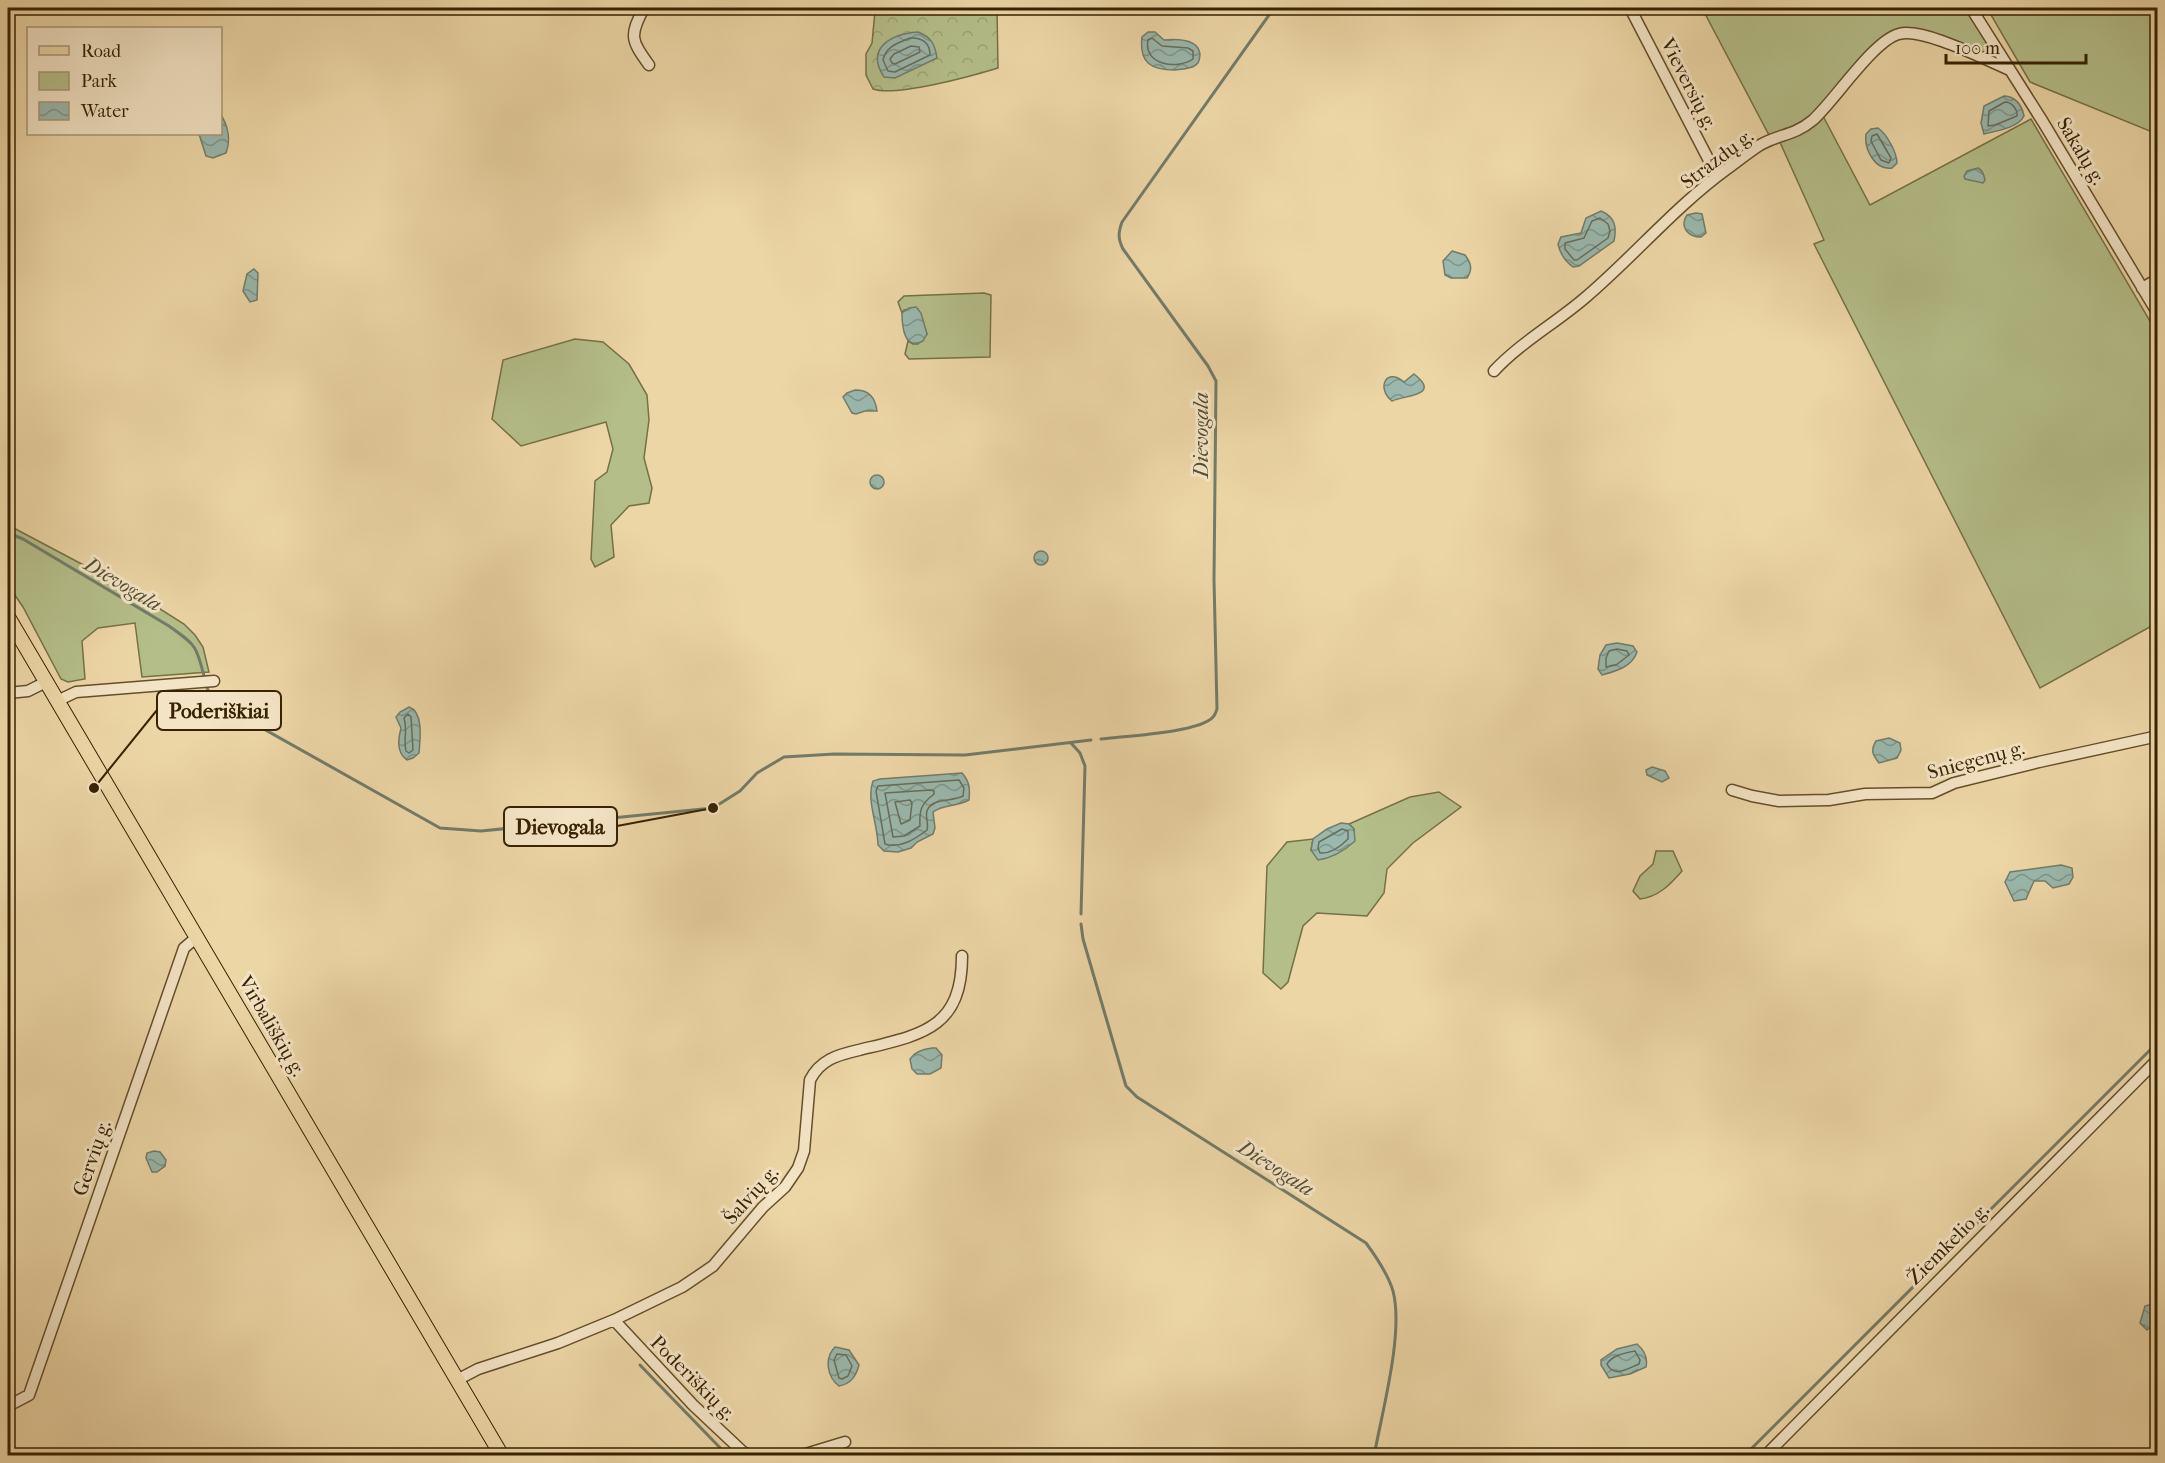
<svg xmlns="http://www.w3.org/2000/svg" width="2165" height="1463" viewBox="0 0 2165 1463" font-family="'IM FELL French Canon',serif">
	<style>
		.green { fill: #b4be89; stroke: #767046; stroke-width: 1.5 }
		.forest { fill: url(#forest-crowns); stroke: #767046; stroke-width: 1.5 }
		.water { fill: url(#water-waves); stroke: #727c69; stroke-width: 1.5 }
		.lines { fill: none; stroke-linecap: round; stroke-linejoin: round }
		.shore { stroke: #686d58; stroke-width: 1.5 }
		.stream { stroke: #727c69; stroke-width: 3 }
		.minor-casing { stroke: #644f2b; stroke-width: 13 }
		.major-casing { stroke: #372202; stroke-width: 16 }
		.minor { stroke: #f3e4c5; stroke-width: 10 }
		.major { stroke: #edd6a6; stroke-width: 14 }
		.labels { text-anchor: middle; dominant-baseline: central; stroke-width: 6; stroke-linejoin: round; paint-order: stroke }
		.street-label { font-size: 20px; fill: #372202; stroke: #f3e4c5 }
		.water-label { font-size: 21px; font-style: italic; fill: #554f35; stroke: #f3e4c5 }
		.leader { fill: none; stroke: #372202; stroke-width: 2 }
		.callout-dot { fill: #372202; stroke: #f3e4c5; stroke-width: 2 }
		.callout { fill: #f3e4c5; stroke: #372202; stroke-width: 2 }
		.callout-label { font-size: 21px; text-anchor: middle; font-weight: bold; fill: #372202 }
	</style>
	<defs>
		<pattern id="forest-crowns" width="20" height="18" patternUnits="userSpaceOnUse" patternTransform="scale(1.5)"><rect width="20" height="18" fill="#b4be89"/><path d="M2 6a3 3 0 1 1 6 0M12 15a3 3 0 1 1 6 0" fill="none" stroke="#9ba375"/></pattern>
		<pattern id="water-waves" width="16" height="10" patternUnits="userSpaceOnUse" patternTransform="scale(1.5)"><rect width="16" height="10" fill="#9ab8ad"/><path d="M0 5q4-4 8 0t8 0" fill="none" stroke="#7e958b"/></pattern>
	</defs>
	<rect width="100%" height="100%" fill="#edd6a6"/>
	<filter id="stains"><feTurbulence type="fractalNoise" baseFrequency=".00333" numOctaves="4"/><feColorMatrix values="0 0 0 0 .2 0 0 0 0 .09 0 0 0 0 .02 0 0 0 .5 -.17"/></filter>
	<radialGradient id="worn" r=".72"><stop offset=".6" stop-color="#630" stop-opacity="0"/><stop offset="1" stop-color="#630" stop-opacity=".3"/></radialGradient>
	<path class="green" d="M1702,8H1968L2002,64L1902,30L1817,111L1798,125L1769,135Z
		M1987,8H2157V134L2030,82Z
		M1823,116L1870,205L2031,119L2157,333V623L2040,688L1814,244L1824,240L1779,140Z
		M984,293L991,295L990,357L909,359L905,354L908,341L913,344H918L927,334L918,309L904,310L902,313L898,302L904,296Z
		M575,339L603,342L629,364L647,395L649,420L644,458L652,488L649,503L629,506L611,525L614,557L595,567L591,559L595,481L607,472L613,449L606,422L521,446L492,419L503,360Z
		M8,525L127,588L184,624L195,635L203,647L209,672L142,677L135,623L98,628L82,641L85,679L68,682L61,679L23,607L8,585Z
		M1439,792L1461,807L1413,843L1387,869L1384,893L1367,916L1317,913L1303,926L1288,982L1281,989L1263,973L1267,866L1287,842L1313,839L1311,850L1354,829L1349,824L1410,797Z
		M1656,851H1673L1682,871C1670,885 1658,897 1640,899L1633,891L1640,876L1653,864Z"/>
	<path class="forest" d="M879,8L946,10L951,8H997L998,68C972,76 896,97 873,89L866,75V54L872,43L875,11Z"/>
	<path class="water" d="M918,32C931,37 935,44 937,58L895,78L884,77C865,48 891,34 918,32Z
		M1148,32H1155L1164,40C1176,39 1198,39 1200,54C1200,56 1199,61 1198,63C1193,69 1182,69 1175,70C1151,70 1139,63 1142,37Z
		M2004,96C2015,96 2022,105 2024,116C2018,128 1996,131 1984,134L1981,123L1984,106Z
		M221,115C228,126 231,140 226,153L213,158L206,156L199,134H220Z
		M1878,128C1887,134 1897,153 1897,163L1892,168C1875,171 1864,149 1866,134L1871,129Z
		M1978,168C1983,171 1984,175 1985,180L1983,183L1965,179L1964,176L1967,171Z
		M1601,211C1615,217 1617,227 1614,241L1579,266L1573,267C1565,261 1560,254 1558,244L1561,237L1581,233L1586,218Z
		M1696,213L1702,214L1706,233L1701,237C1688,237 1679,227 1687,215Z
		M1452,251L1465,255C1471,263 1473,269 1467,278H1451L1445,275L1443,261Z
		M254,269L258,273L257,300L250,302L243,291L247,274Z
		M916,307L921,313L927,334L923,341C904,351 902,326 902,313L909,308Z
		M1414,374C1442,396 1405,395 1392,401C1376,388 1386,367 1404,382Z
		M855,390C869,390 875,397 877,411H865L856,414L852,413L843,397L847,393Z
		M870 482a7 7 0 1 1 14 0a7 7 0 1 1-14 0Z
		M1034 558a7 7 0 1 1 14 0a7 7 0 1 1-14 0Z
		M1617,643L1633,646L1637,652C1632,667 1616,671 1602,675L1598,669L1600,655L1606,645Z
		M409,707C424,712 420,740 419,753L413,758L407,760C396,753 398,739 401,728L396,717L400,712Z
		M1889,738L1900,743L1901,750L1897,758L1879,763C1873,755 1870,751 1876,741Z
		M1652,767L1665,771L1669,778L1662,782L1647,775L1646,770Z
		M962,773C970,782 970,789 969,800C957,807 943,804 933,812L935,828L933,834L917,842L911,848L898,852L884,851L878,845C878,825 866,800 873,781L880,779Z
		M1341,823L1349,824L1354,829L1355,841C1344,851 1333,858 1318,860L1311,850L1313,839L1327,829Z
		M2061,865L2072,868L2073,877L2069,884L2053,888L2045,881H2034L2026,899L2014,901L2005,882L2010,872Z
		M932,1048H936L942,1055L941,1068L930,1074H917L912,1069L910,1059C914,1052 924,1049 932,1048Z
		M154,1151L160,1152L166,1160L165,1166L157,1172H152L146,1158L147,1153Z
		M2149,1305L2154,1306L2156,1312L2153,1325L2147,1330L2140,1323L2145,1306Z
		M1637,1344C1644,1350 1648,1358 1646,1367L1630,1374L1609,1378L1601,1365V1360L1617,1349Z
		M835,1347L849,1350L859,1365C856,1376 851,1384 839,1386C827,1377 824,1358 835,1347Z"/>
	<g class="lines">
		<path class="shore" d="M910,38C922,37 930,43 930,55L895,72L888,71L883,60C886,46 898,43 910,38Z
			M1152,38L1162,46L1188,48L1193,51V59C1177,70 1143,65 1148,40Z
			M911,46L919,47L920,52L895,64L892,63L890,59L894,54Z
			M2005,102C2012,102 2018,110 2017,116L1995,125L1988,126L1989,111Z
			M1877,134L1891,158L1889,163L1881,160L1871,141L1872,136Z
			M1600,218L1608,224L1610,231L1608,238L1577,260H1574L1565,249V243L1584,238L1592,221Z
			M1617,649L1627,651L1629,655L1616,665L1606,667V658L1609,651Z
			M408,714L411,717L413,750L409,753L406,751C403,739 408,730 404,718Z
			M959,780L964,788L963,796C953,802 932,797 927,811C925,817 929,824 927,830C915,839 900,849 885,844L876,791L878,786Z
			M931,790L934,791V794C921,804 919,810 920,826L904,836L893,837L885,793Z
			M910,800L912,803L910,820L901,824L895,802Z
			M1342,829L1348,831V839C1341,846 1330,854 1320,853L1318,848L1319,842Z
			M1635,1351L1640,1360L1639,1364C1627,1369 1614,1378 1607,1364C1612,1355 1625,1353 1635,1351Z
			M837,1354L846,1355L852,1366L848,1376L842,1379L839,1378L834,1360Z"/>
		<path class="stream" d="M8,533L23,539L169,626C195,645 196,644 204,676
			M207,688L214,701L440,828L481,831L713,808L740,791L757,773L784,757L834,754L965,755L1091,740
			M1101,739C1123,736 1199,733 1213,717C1215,715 1216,712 1217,709L1214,580L1216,381L1208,366L1123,249C1118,239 1118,233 1122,222L1274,8
			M1071,743L1080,753L1085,766L1081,914
			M1081,924L1083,939L1126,1086L1137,1097L1366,1243C1377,1258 1388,1274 1393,1291C1404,1333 1382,1412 1374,1456
			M640,1365L728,1456
			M1744,1456L2158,1042"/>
		<defs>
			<path id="minor" d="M644,8C629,36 631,40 649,65
				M1630,8L1717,176
				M1971,8L2043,122L2158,314
				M2142,288L2158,279
				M1494,371C1521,342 1556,323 1586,297C1634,256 1676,206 1727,169C1738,161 1749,152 1760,145C1779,134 1794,136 1813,120C1835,100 1874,40 1899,34C1922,27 1986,60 2010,70
				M8,693L28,691L46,682
				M57,701L76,692L214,681
				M1732,790L1752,796L1779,801L1829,800L1865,794L1932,793L1954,783L2039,762L2158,736
				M614,1320L693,1405L743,1452L751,1456
				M457,1380L478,1369L558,1343L614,1320L682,1287L713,1266L763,1207L785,1187L798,1168L804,1151L810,1080C820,1060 837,1055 859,1050C920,1035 962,1030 962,956
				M8,1406L29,1395L184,948L197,937
				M799,1456L845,1442
				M1765,1456L2158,1059"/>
			<path id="major" d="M8,617L502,1456"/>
		</defs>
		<use href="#minor" class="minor-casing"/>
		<use href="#major" class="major-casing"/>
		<use href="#minor" class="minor"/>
		<use href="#major" class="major"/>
	</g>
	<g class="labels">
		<g class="street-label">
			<text transform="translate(1689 84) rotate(63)">Vieversių g.</text>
			<text transform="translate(2081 151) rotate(59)">Sakalų g.</text>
			<text transform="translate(1717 159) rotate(-37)">Strazdų g.</text>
			<text transform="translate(1976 760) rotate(-15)">Sniegenų g.</text>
			<text transform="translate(272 1026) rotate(60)">Virbališkių g.</text>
			<text transform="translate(92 1158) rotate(-71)">Gervių g.</text>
			<text transform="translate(751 1195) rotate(-48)">Šalvių g.</text>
			<text transform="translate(1948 1244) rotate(-45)">Žiemkelio g.</text>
			<text transform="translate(693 1378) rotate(45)">Poderiškių g.</text>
		</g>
		<g class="water-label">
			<text transform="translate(1201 435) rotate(-90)">Dievogala</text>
			<text transform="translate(123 584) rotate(31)">Dievogala</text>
			<text transform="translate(1276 1168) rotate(33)">Dievogala</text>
		</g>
	</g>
	<path class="leader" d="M94 788L157 710M713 808L617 826"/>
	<g class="callout-dot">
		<circle cx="94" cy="788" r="6"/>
		<circle cx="713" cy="808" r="6"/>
	</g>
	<g class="callout">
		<rect x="157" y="691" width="124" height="39" rx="6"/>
		<rect x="504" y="807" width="113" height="39" rx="6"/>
	</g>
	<g class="callout-label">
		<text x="219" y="718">Poderiškiai</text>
		<text x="560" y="834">Dievogala</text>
	</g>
	<rect width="2165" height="1463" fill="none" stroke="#edd6a6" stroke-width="30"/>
	<rect x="9" y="9" width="2147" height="1445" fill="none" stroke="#372202" stroke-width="3"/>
	<rect x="15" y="15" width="2135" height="1433" fill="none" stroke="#372202" stroke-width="1.5"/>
	<rect x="27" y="27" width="195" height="108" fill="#f3e4c5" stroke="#a89677" stroke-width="1.5"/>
	<rect x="39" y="46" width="30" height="9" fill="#edd6a6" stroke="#a89677" stroke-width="1.5"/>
	<text x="81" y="57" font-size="18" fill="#372202">Road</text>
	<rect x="39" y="72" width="30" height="18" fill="#b4be89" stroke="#a89677" stroke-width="1.5"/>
	<text x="81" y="87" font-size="18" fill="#372202">Park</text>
	<rect x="39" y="102" width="30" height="18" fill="url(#water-waves)" stroke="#a89677" stroke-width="1.5"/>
	<text x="81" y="117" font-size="18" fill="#372202">Water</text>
	<path d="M1946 54v9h140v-9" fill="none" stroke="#372202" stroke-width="3"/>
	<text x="1955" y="54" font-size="18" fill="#372202" stroke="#f3e4c5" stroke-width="4.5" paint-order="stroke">100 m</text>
	<rect width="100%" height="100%" filter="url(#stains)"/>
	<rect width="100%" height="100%" fill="url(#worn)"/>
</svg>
